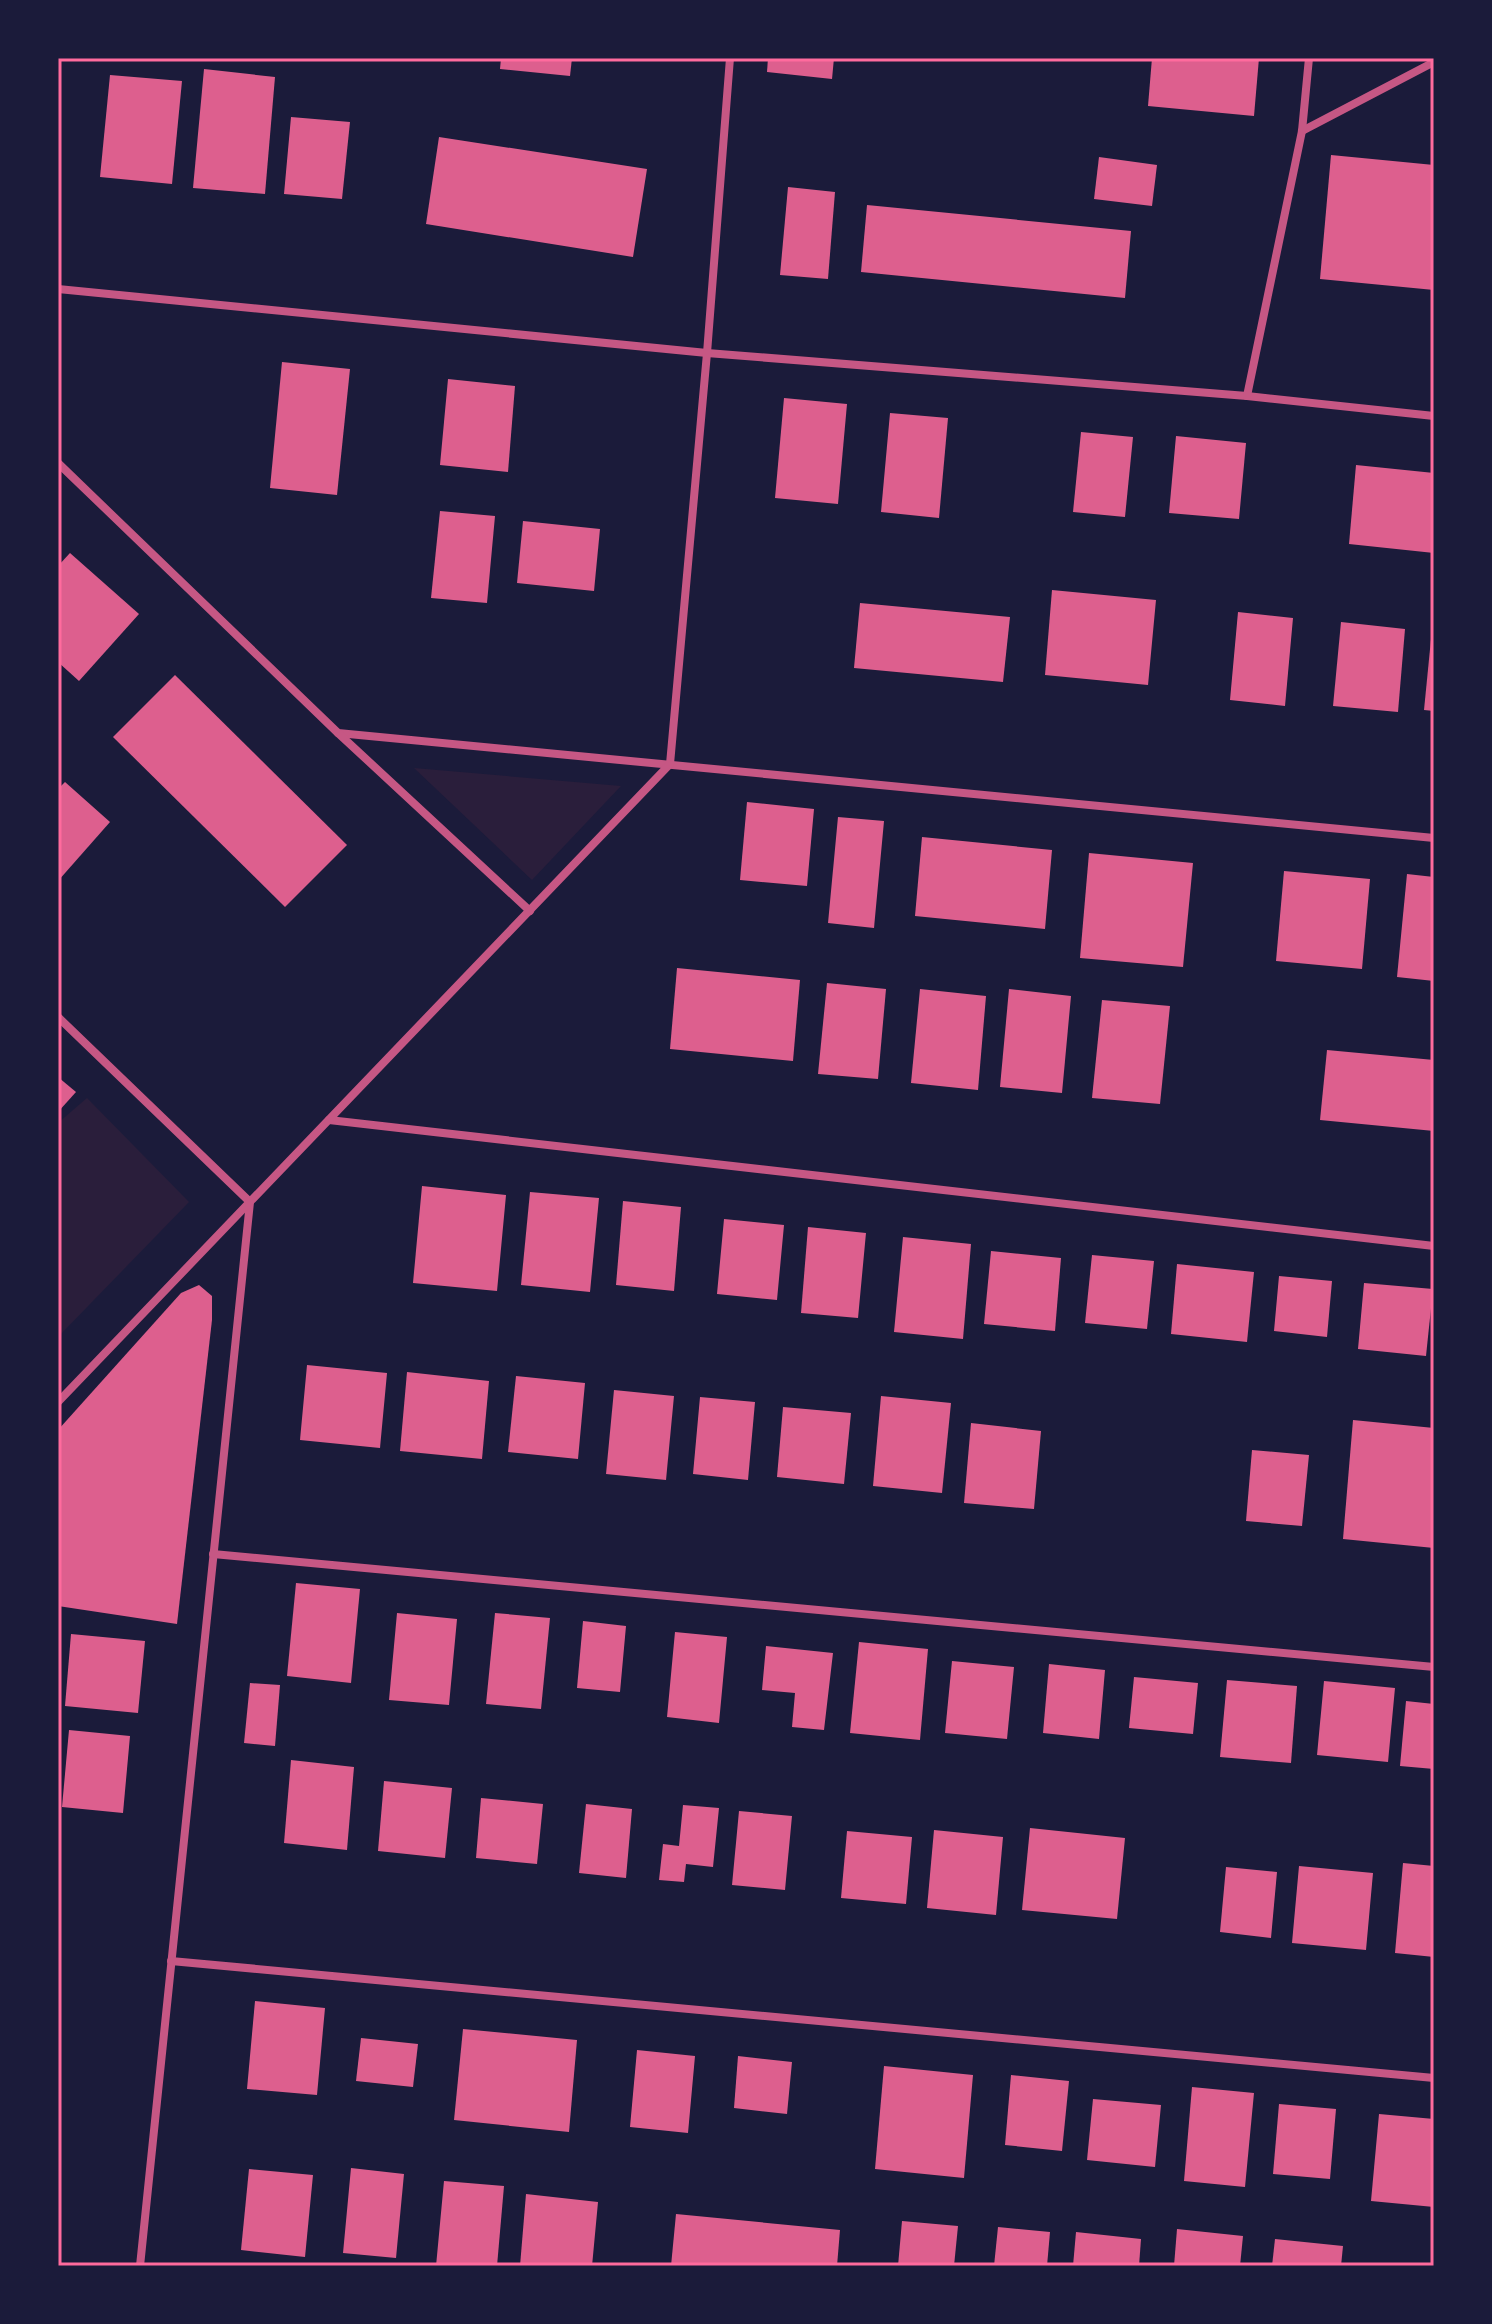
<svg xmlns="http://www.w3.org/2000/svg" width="1492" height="2324" font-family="Karla,sans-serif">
<rect width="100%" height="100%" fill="#1b1b3a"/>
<g fill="#2a1e3b">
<polygon points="414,768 621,786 532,880"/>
<polygon points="87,1098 189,1202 58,1337 58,1123"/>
</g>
<g fill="#dd5f8e">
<polygon points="501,58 572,58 570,76 500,69"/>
<polygon points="768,58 834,58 832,79 767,72"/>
<polygon points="1152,58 1259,58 1254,116 1148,106"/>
<polygon points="204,69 275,77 265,194 193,188"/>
<polygon points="110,75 182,81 172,184 100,177"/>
<polygon points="291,117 350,122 342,199 284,194"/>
<polygon points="439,137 647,169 633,257 426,224"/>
<polygon points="1331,155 1434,165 1434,290 1320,279"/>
<polygon points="1099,157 1157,165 1152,206 1094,199"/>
<polygon points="788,187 835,192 828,279 780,275"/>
<polygon points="867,205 1131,231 1125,298 861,272"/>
<polygon points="282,362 350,369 337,495 270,488"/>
<polygon points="448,379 515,386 508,472 440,465"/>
<polygon points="784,398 847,404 838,504 775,498"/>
<polygon points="890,413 948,418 939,518 881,512"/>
<polygon points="1081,432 1133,437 1125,517 1073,512"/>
<polygon points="1176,436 1246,443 1239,519 1169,513"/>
<polygon points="1356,465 1434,473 1434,553 1349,544"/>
<polygon points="440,511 495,516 487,603 431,598"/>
<polygon points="523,521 600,529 594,591 517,583"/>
<polygon points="70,553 139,614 79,681 58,662 58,566"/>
<polygon points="1052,590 1156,600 1148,685 1045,675"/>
<polygon points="860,603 1010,617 1003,682 854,668"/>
<polygon points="1238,612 1293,618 1285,706 1230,700"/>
<polygon points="1341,622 1405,629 1398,712 1333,706"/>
<polygon points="1432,629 1434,629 1434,711 1424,710"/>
<polygon points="175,675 347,845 285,907 113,737"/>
<polygon points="65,782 110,822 58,881 58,789"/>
<polygon points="747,802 814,809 807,886 740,880"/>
<polygon points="838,817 884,821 874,928 828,923"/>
<polygon points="922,837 1052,850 1045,929 915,916"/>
<polygon points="1089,853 1193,863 1183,967 1080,958"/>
<polygon points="1284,871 1370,879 1362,969 1276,961"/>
<polygon points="1407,874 1434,877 1434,981 1397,977"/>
<polygon points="677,968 800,980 793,1061 670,1049"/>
<polygon points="827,983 886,989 878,1079 818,1074"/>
<polygon points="920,989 986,996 978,1090 911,1083"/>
<polygon points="1009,989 1071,996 1062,1093 1000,1087"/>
<polygon points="1102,1000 1170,1006 1160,1104 1092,1098"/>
<polygon points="1327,1050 1434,1060 1434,1131 1320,1120"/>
<polygon points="58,1077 76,1092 58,1112"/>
<polygon points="422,1186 506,1195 497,1291 413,1283"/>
<polygon points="530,1192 599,1198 590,1292 521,1285"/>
<polygon points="623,1201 681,1207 674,1291 616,1285"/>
<polygon points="724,1219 784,1225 777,1300 717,1294"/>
<polygon points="808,1227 866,1233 858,1318 801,1313"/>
<polygon points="903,1237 971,1244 963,1339 894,1332"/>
<polygon points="991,1251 1061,1258 1055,1331 984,1324"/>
<polygon points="1092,1255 1154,1261 1147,1329 1085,1323"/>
<polygon points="1177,1264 1254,1272 1247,1342 1171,1334"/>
<polygon points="1279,1276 1332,1281 1327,1337 1274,1331"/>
<polygon points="1364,1283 1433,1289 1426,1356 1358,1349"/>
<polygon points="199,1285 212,1296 212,1320 177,1624 58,1606 58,1430 181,1293"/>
<polygon points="307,1365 387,1373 380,1448 300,1440"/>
<polygon points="407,1372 489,1381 482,1459 400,1451"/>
<polygon points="516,1376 585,1383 578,1459 508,1452"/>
<polygon points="614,1390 674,1396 666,1480 606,1474"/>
<polygon points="881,1396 951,1403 942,1493 873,1486"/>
<polygon points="700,1397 755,1402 748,1480 693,1474"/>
<polygon points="783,1407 851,1413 844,1484 777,1477"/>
<polygon points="1353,1420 1434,1428 1434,1548 1343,1539"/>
<polygon points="971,1423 1041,1431 1034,1509 964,1503"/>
<polygon points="1252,1450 1309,1455 1302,1526 1246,1521"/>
<polygon points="296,1583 360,1589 351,1683 287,1676"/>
<polygon points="397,1613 457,1619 449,1705 389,1700"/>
<polygon points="495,1613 550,1618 541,1709 486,1704"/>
<polygon points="583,1621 626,1626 620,1692 577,1688"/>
<polygon points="675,1632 727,1637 719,1723 667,1717"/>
<polygon points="71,1634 145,1641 138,1713 65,1706"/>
<polygon points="859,1642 928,1649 920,1740 850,1733"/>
<polygon points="766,1646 833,1653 824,1730 792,1727 795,1693 762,1690"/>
<polygon points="952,1661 1014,1667 1007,1739 945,1733"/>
<polygon points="1049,1664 1105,1670 1099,1739 1043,1733"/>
<polygon points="1134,1677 1198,1683 1193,1734 1129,1728"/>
<polygon points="1227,1680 1297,1686 1291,1763 1220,1757"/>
<polygon points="1324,1681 1395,1688 1388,1762 1317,1755"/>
<polygon points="250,1683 280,1685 275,1746 244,1743"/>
<polygon points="1406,1701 1434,1704 1434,1769 1400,1766"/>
<polygon points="69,1730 130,1736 123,1813 62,1807"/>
<polygon points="291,1760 354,1767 347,1850 284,1843"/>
<polygon points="384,1781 452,1788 445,1858 378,1851"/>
<polygon points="481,1798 543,1804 537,1864 476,1858"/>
<polygon points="586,1804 632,1809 626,1878 579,1873"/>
<polygon points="683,1805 719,1808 713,1867 686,1864 684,1882 659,1880 663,1844 679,1846"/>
<polygon points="739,1811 792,1816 785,1890 732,1885"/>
<polygon points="1030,1828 1125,1838 1117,1919 1022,1910"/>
<polygon points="934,1830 1003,1837 996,1915 927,1908"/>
<polygon points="847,1831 912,1837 906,1904 841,1898"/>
<polygon points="1403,1863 1434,1866 1434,1957 1395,1953"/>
<polygon points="1299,1866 1373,1873 1366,1950 1292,1943"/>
<polygon points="1226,1867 1277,1872 1271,1938 1220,1932"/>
<polygon points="255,2001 325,2008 317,2095 247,2089"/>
<polygon points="463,2029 577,2040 569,2132 454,2120"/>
<polygon points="361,2038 418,2044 413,2087 356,2081"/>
<polygon points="637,2050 695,2056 688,2133 630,2127"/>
<polygon points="738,2056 792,2062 787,2114 734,2108"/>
<polygon points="884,2066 973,2075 964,2178 875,2169"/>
<polygon points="1011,2075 1069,2081 1062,2151 1005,2145"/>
<polygon points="1192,2087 1254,2093 1245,2187 1184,2181"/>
<polygon points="1093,2099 1161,2105 1155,2167 1087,2160"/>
<polygon points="1279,2104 1336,2109 1330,2179 1273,2174"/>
<polygon points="1379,2114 1434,2119 1434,2207 1371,2201"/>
<polygon points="351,2168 404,2174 396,2258 343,2253"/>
<polygon points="249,2169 313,2175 305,2257 241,2250"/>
<polygon points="444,2181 504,2186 497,2266 436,2266"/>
<polygon points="526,2194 598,2202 592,2266 520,2266"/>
<polygon points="676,2214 840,2230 837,2266 671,2266"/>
<polygon points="902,2221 958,2226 954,2266 898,2266"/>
<polygon points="998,2227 1050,2232 1047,2266 994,2266"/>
<polygon points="1177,2229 1243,2236 1240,2266 1174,2266"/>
<polygon points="1076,2232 1141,2239 1139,2266 1073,2266"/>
<polygon points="1275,2239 1343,2246 1341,2266 1272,2266"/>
</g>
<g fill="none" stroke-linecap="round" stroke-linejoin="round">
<g stroke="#c65784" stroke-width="8">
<polyline points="1302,131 1434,62"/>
<polyline points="58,289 707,353 1247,396 1434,416"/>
<polyline points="1247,396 1302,131 1309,58"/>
<polyline points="58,463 338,733 1434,838"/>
<polyline points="338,733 530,911"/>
<polyline points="58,1017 250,1202 140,2266"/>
<polyline points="329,1120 1434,1246"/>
<polyline points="58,1402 670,764 707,353 730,58"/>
<polyline points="213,1554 1434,1667"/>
<polyline points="171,1961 1434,2078"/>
</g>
</g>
<rect width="1492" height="2324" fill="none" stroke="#1b1b3a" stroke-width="120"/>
<rect x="60" y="60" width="1372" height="2204" fill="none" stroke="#ff6b9d" stroke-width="3"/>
</svg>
